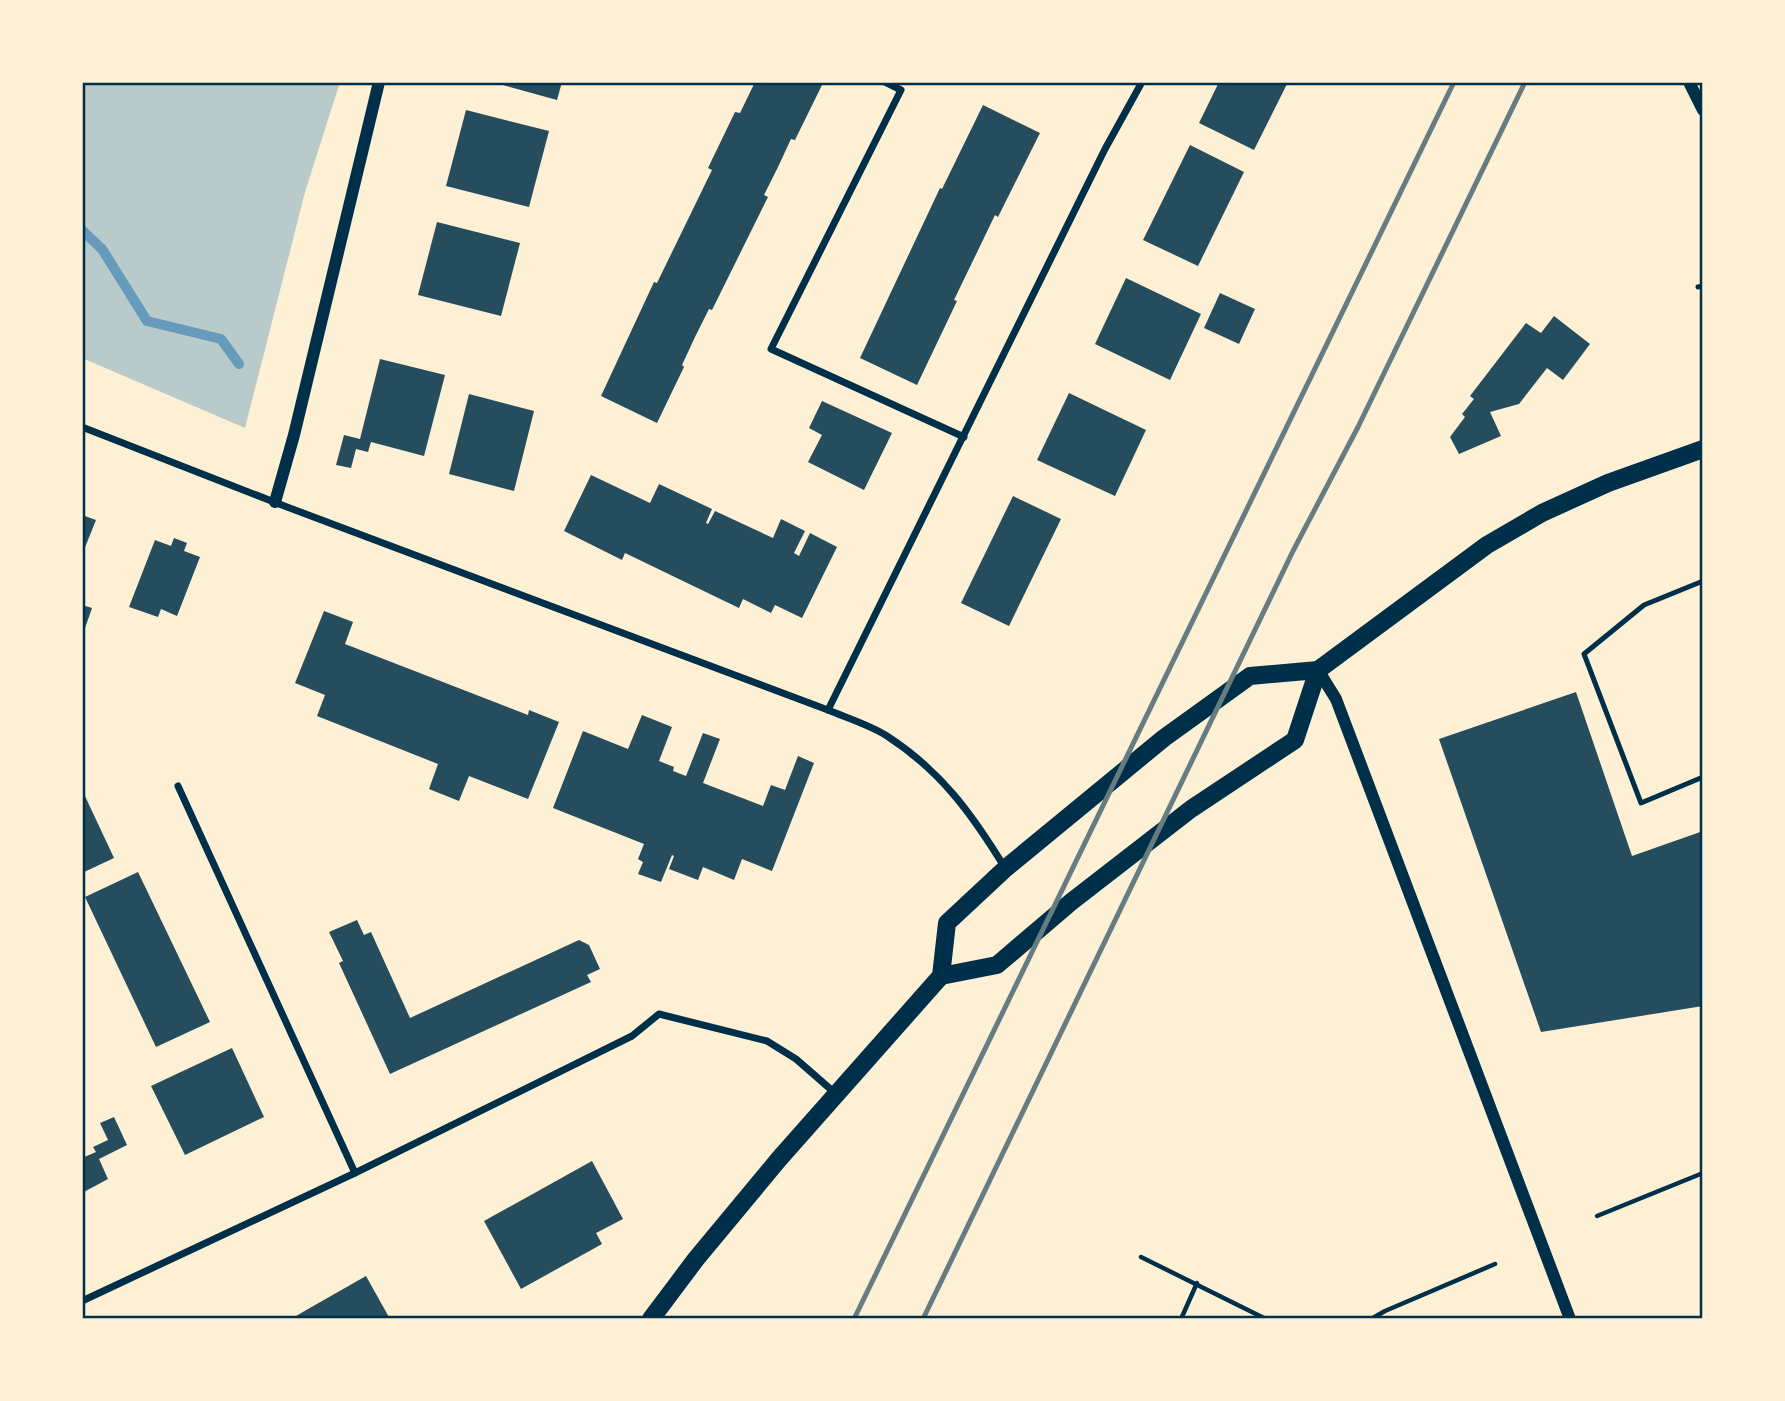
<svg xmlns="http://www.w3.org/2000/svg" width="1785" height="1401" font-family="Barlow,sans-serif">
<rect width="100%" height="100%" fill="#fdf0d5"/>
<polygon fill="#b9caca" points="82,82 340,82 305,192 245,428 82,358"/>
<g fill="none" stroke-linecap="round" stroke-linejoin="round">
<polyline stroke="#669bbc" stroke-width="10" points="82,230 102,249 147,321 221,339 239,364"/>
</g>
<g fill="#264d5e">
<polygon points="492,82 562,82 557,100"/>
<polygon points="755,82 823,83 795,140 791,139 778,167 764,195 768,197 712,310 709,309 695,337 682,365 684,367 657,423 601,396 654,282 657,283 712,170 708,168 735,112 740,113"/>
<polygon points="1219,82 1288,82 1254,150 1199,123"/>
<polygon points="983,105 1040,133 998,217 995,215 954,300 957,301 917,385 860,358 940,188 942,189"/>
<polygon points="466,110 549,131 529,207 446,186"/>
<polygon points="1190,145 1244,172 1198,266 1143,240"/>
<polygon points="437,222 520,243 501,316 418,295"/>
<polygon points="1126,278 1201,314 1170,380 1095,344"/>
<polygon points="1220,293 1255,309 1239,344 1204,328"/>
<polygon points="1554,316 1590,344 1563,380 1547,368 1519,404 1490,412 1501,436 1459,454 1450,437 1465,417 1462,414 1474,399 1470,396 1526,323 1541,333"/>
<polygon points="380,359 445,375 424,456 371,442 368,452 356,449 351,468 336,465 344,435 360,439"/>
<polygon points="1069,393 1146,430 1115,496 1037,460"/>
<polygon points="469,394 534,411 514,491 449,474"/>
<polygon points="822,401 892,433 864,490 808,462 822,435 809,428"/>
<polygon points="591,475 650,503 659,484 712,509 706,523 708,524 715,511 773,538 781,519 805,531 794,553 799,556 810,533 837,547 802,618 775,605 771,613 743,599 739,608 625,553 622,560 564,531"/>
<polygon points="1013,496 1061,519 1009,626 961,603"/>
<polygon points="82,515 96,520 82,555"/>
<polygon points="174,538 187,543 184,551 200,557 177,616 161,609 158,617 129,607 155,540 171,546"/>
<polygon points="82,605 92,608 83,634 82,634"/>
<polygon points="324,611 353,622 345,644 528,715 529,710 559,722 528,799 469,776 459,801 429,789 438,764 317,716 325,695 295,683"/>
<polygon points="1576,692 1632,856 1703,831 1703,1006 1541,1032 1439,739"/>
<polygon points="642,715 672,727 659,761 674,767 673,771 686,776 703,733 720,739 703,783 763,806 771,785 785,790 798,756 814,763 772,871 742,859 734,880 703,867 698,880 669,869 674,856 672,855 661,882 638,874 643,862 638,859 644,844 553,808 583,731 628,749"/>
<polygon points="82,794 84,794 114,858 82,873"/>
<polygon points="138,872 210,1022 156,1047 85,897"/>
<polygon points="357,920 364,935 371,932 410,1018 579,940 589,945 600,969 587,975 591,982 390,1074 339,963 343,961 329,932"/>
<polygon points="232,1048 264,1117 185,1155 151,1086"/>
<polygon points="114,1117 127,1145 99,1159 108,1179 82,1193 82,1158 96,1152 93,1147 108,1140 100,1123"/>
<polygon points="592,1161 623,1219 596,1233 602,1244 521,1289 484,1221"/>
<polygon points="366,1276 390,1319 291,1319 308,1309"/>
</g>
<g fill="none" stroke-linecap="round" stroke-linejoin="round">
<g stroke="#003049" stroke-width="4.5">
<polyline points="1597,1216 1703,1173"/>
<polyline points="1141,1257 1266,1319"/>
<polyline points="1181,1319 1197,1283"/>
<polyline points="1371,1319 1385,1311 1495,1264"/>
</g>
<g stroke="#003049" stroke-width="5">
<polyline points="1698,287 1703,286"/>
<polyline points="1703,581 1644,605 1584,654 1641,803 1703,777"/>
</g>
<g stroke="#003049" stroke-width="7">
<polyline points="885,82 901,90 771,349 964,437"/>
<path d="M82,427L287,507L828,710C847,718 870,725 887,736C941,771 972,814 1005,868"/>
<polyline points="828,710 1105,149 1142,82"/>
<polyline points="178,786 355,1173"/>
<polyline points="82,1301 355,1173 632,1036 659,1014 767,1041 796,1059 835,1093"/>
</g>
<g stroke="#003049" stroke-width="12">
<polyline points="1689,82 1703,110"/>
<polyline points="275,502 294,435 379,82"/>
<polyline points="1318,670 1336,699 1570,1319"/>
</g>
<g stroke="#003049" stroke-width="18">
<polyline points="941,976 997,965 1071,902 1191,809 1295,740 1318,670"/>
<polyline points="651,1319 696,1259 779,1159 941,976 947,923 1006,868 1164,738 1250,676 1318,670 1487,545 1542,513 1608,483 1703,449"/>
</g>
<g stroke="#657d81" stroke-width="5">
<polyline points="854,1319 1454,82"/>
<polyline points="923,1319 1293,551 1358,427 1525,82"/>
</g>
</g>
<rect width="1785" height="1401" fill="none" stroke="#fdf0d5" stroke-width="168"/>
<rect x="84" y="84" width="1617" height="1233" fill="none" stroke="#003049" stroke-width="2.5"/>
</svg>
